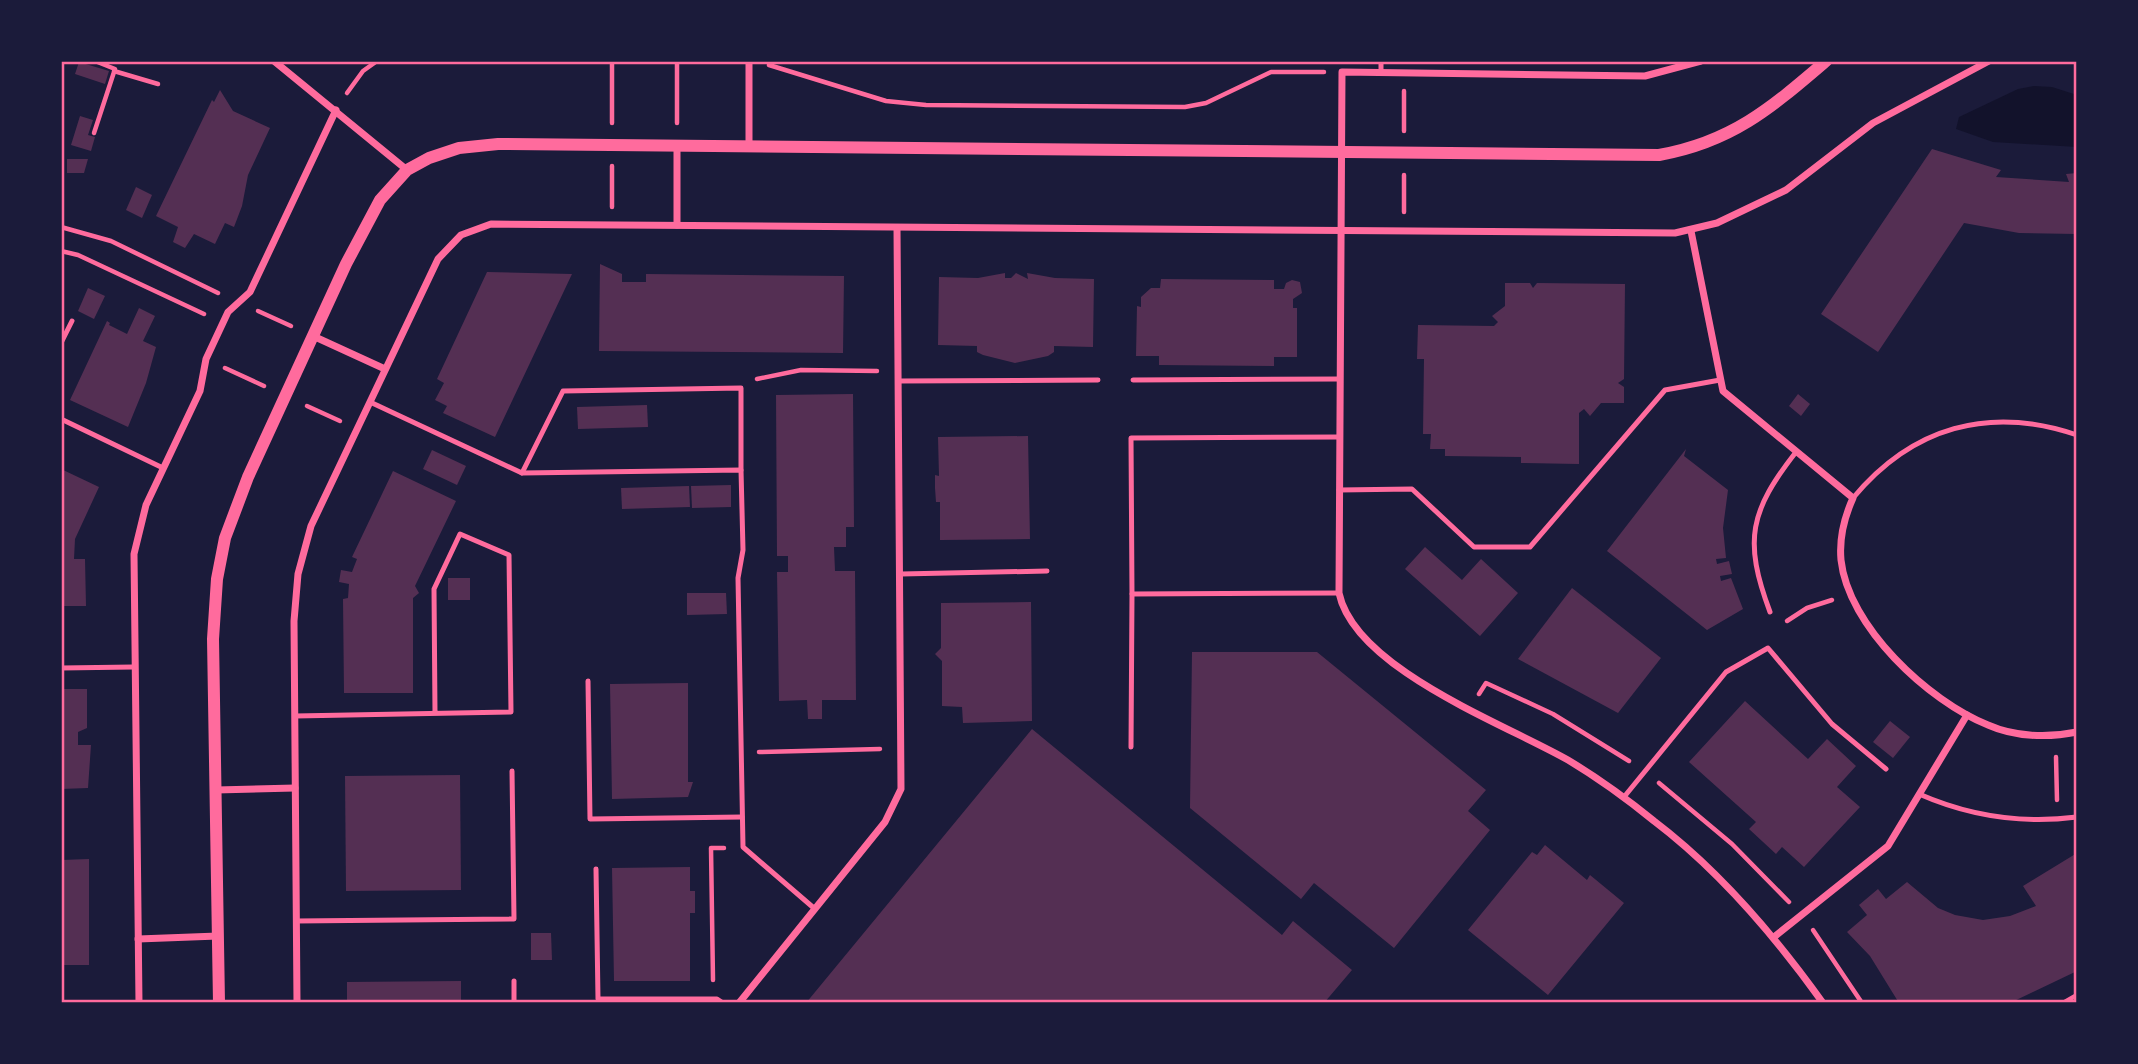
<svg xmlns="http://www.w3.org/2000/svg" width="2138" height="1064" font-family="Cabin,sans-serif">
<rect width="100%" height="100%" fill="#1b1b3a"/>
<polygon fill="#12122b" points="2034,86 2052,87 2077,95 2077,147 1993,142 1956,129 1959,117 2018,89"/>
<g fill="#542f53">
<polygon points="79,62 109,71 105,84 75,74"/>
<polygon points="220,90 233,111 270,128 248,175 242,206 234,227 225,223 215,244 194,234 185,248 173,242 178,227 156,216 212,100 214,102"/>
<polygon points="80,116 93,120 88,135 95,137 91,151 71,145"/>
<polygon points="1932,149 2001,170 1996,177 2069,182 2066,174 2077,173 2077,234 2019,233 1964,223 1878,352 1821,314"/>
<polygon points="67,159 88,159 84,173 67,173"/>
<polygon points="136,187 152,195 142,218 126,210"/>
<polygon points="600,264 622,274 622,282 646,282 646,274 844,276 843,353 599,351"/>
<polygon points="487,272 572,274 495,437 443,413 447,406 435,400 444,383 437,379"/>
<polygon points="1005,273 1005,278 1011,278 1016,273 1028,279 1027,273 1055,278 1094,279 1093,347 1054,346 1054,352 1048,356 1015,363 983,355 977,352 977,346 938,345 939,277 978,278"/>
<polygon points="1161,279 1274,280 1274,289 1284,289 1286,283 1292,280 1300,282 1302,293 1293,299 1293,308 1297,308 1297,357 1274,357 1274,366 1159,365 1159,356 1136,356 1137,306 1141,307 1141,297 1151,288 1160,288"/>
<polygon points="1505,283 1530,283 1533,288 1537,283 1625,284 1624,379 1618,383 1624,387 1624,403 1601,403 1590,416 1584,409 1579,413 1579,464 1521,463 1521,457 1445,456 1445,449 1430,449 1431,434 1423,434 1424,359 1417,359 1418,325 1494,326 1498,322 1492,316 1505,306"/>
<polygon points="88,288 105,296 94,319 78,311"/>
<polygon points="139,308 155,316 143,341 156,347 146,383 128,427 70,400 107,321 110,323 109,325 127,334"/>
<polygon points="853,394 854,527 846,527 846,547 834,547 835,571 855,571 856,700 822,700 822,719 808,719 807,700 779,701 777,572 788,572 788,556 777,556 776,395"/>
<polygon points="1798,394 1810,404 1801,416 1789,406"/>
<polygon points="647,405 648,427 578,429 577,407"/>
<polygon points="1028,436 1030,539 940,540 940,502 936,502 935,488 935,475 939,476 938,437"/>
<polygon points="1686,449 1684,456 1728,490 1723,528 1726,558 1716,559 1717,564 1729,561 1732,574 1720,576 1721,581 1731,578 1743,609 1707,630 1607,551"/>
<polygon points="432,450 466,466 457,485 423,469"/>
<polygon points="61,469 99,487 75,539 74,559 85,559 86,606 61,606"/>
<polygon points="393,471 456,501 415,586 419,593 413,598 413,693 344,693 343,599 348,598 349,584 339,582 341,570 352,572 357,559 352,557"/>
<polygon points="731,485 731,507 692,508 691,486"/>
<polygon points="689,486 690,507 622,509 621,488"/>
<polygon points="1425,547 1462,580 1481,559 1518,593 1480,636 1405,569"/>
<rect x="448" y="578" width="22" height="22"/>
<polygon points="1572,588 1661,658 1618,713 1518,659"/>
<polygon points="687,593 726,593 727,614 687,615"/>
<polygon points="1031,602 1032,721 963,723 962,707 942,706 942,661 935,654 941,648 941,603"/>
<polygon points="1192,652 1317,652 1486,790 1468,811 1490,830 1394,948 1314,883 1301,899 1190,808"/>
<polygon points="688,683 688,782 693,782 688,797 612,799 610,684"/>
<polygon points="61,689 87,689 87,728 78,732 78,745 91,745 88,788 61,789"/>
<polygon points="1745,701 1808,759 1827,739 1856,766 1837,787 1860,807 1804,867 1782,847 1776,854 1749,829 1756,822 1689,762"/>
<polygon points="1890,721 1910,737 1893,758 1873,742"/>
<polygon points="1032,729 1282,935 1293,921 1352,970 1324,1003 806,1003"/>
<polygon points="460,775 461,890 346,891 345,776"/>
<polygon points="1545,845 1587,880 1590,875 1624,903 1548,995 1468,930 1532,852 1537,855"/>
<polygon points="2077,853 2077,971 2010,1003 1899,1003 1870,956 1847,932 1867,915 1859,905 1878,889 1886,899 1907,882 1938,908 1955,915 1983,920 2010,916 2036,906 2023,886"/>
<polygon points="89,859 89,965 61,965 61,860"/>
<polygon points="690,867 690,891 695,891 695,913 690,913 690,981 614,981 612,868"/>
<polygon points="531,933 551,933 552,960 531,960"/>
<polygon points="461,981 461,1003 347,1003 347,982"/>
</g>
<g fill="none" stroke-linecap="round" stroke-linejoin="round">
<g stroke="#ff6b9d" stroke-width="4.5">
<polyline points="769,65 886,101 926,105 1185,107 1206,103 1271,72 1324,72"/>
<polyline points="114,71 158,84"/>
<polyline points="1404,91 1404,131"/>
<polyline points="347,93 363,71 377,61"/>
<polyline points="612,123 612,61"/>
<polyline points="677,123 677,61"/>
<polyline points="94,133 115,69 95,61"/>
<polyline points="612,207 612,166"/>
<polyline points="1404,212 1404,175"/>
<polyline points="61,227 111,241 218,293"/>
<polyline points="61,251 78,255 204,314"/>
<polyline points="258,311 291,326"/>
<polyline points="225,368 264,386"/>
<polyline points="757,379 801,370 877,371"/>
<polyline points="307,406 340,421"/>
<polyline points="1787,621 1807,608 1832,600"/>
<polyline points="1479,694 1486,683 1553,714 1629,761"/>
<polyline points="759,752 880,749"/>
<polyline points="2056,757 2057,800"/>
<polyline points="1659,783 1732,844 1789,902"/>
<polyline points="1813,930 1862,1003"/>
<polyline points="713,980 711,848 724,848"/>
<polyline points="2063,1003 2077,995"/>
</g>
<g stroke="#ff6b9d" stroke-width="5">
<polyline points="1381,73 1381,61"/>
<polyline points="61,343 72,321"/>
<polyline points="1133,380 1340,379"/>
<polyline points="898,381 1098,380"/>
<polyline points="370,402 522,473 741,470 743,550 738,578 743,847 815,909"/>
<polyline points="61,419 163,468"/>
<polyline points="522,473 563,391 741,388 741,470"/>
<polyline points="1339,490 1412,489 1474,547 1530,547 1665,390 1720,380"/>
<path d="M1853,498C1912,427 1989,405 2077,435"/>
<polyline points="901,574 1047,571"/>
<polyline points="1339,593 1132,594 1131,438 1339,437"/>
<path d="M1770,612C1743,540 1750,511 1796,452"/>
<polyline points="61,668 133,667"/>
<polyline points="588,681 590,819 742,817"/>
<polyline points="295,716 511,712 509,555 460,534 434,589 435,713"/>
<polyline points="1131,747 1132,594"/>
<path d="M1919,794C1969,816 2022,824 2077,817"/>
<polyline points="1624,797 1726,672 1768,648 1832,724 1886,769"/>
<polyline points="596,869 598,999 717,999 723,1003"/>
<polyline points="296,921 514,919 512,771"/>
<polyline points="514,981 514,1003"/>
</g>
<g stroke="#ff6b9d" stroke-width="7">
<polyline points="274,61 407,170"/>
<polyline points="749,61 749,146"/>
<path d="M1701,61L1645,76L1342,72L1339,593C1355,669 1505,724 1568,760C1598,778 1627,799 1654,821C1720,871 1775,936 1823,1003"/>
<polyline points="677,145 677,225"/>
<path d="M1691,231L1723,391L1853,498C1844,518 1839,538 1841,560C1848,626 1928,701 1988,725C2015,737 2048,738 2077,732"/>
<polyline points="313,336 385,369"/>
<polyline points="216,790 295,788"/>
<polyline points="1774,937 1888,846 1967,715"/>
<polyline points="138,939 218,936"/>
<polyline points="139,1003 134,554 146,505 200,391 206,359 228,312 250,292 336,110"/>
<polyline points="297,1003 294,621 298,574 311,526 438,259 461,235 491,224 1675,233 1717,223 1786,190 1873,123 1989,61"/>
<polyline points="739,1003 885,822 901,789 897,228"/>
</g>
<path stroke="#ff6b9d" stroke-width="12" d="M219,1003L213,639L217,579L225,538L248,477L346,264L380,200L407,170L429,158L459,148L498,144L1659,155C1732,142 1771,108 1826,61"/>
</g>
<rect width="2138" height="1064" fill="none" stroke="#1b1b3a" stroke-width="126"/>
<rect x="63" y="63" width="2012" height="938" fill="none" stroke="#ff6b9d" stroke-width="2.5"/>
</svg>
